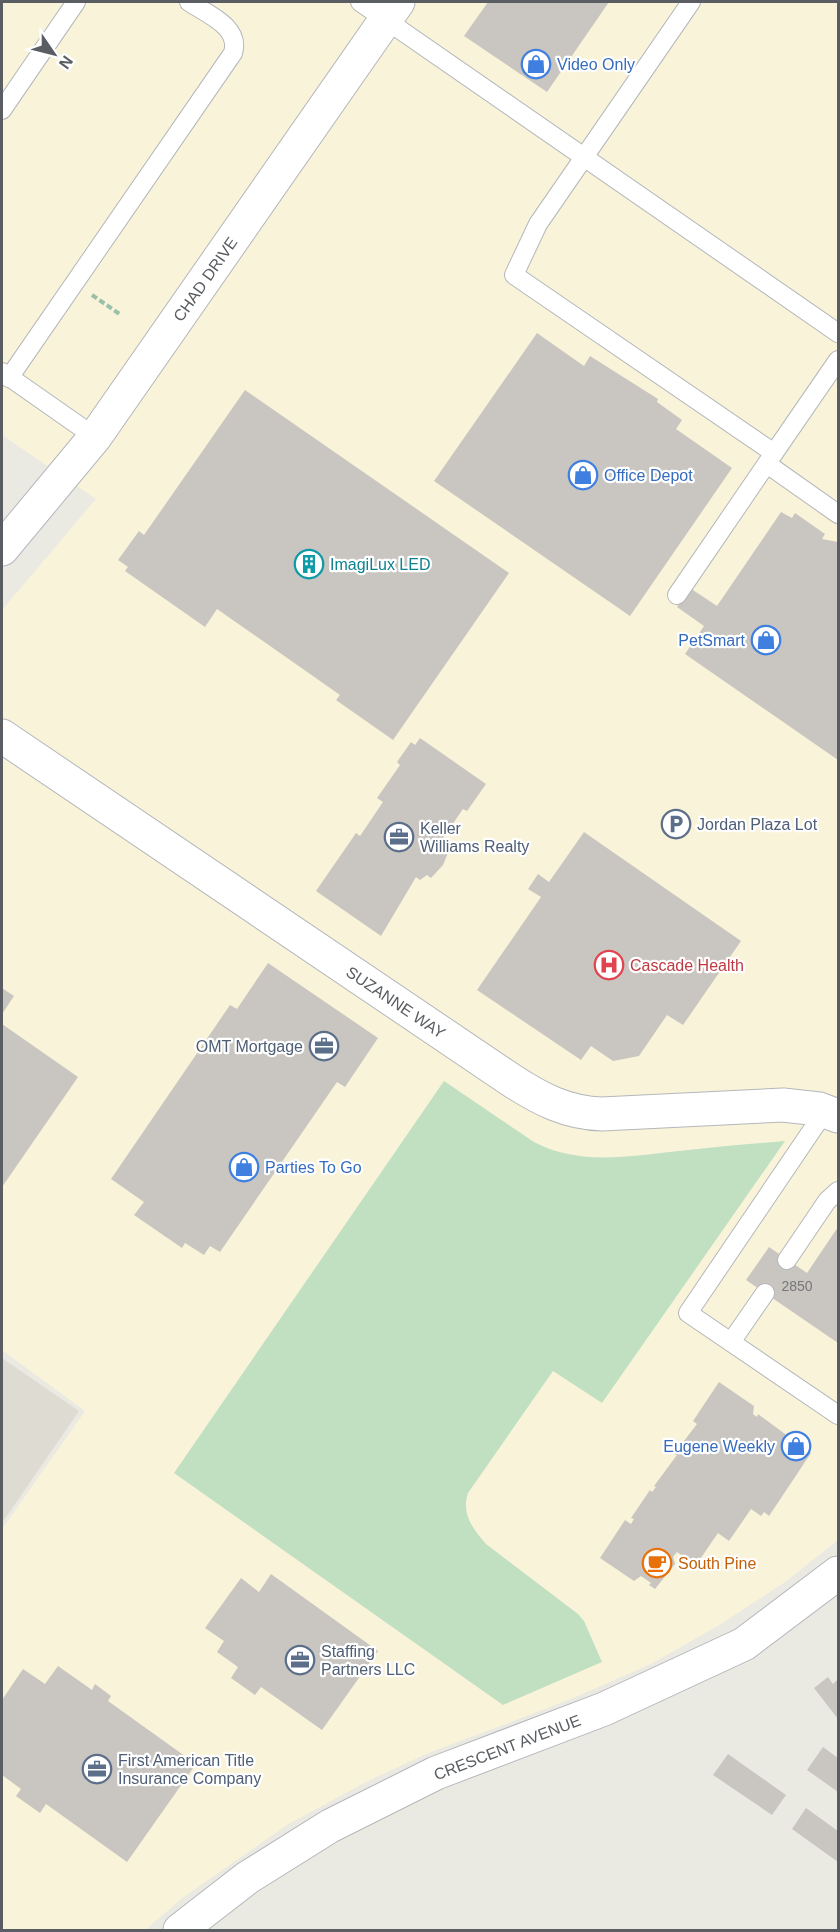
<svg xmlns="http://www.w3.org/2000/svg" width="840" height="1932" font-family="Helvetica,sans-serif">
<rect width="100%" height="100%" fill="#ebeae2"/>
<polygon fill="#f9f3d9" points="2,2 838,2 838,1540 785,1582 721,1624 651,1664 571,1699 426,1754 366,1782 287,1825 185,1896 145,1930 2,1930 2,1529 85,1411 2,1350 2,610 96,499 2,435"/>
<polygon fill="#dedbd3" points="2,1358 79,1411 2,1523 2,1357"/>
<path fill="#c1e0c2" d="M444,1081L534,1142C579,1166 630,1156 679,1151C714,1147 750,1144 785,1141L602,1403L553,1371L468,1493C461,1514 473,1529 486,1544L578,1614L584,1621L602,1662L503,1705L174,1473Z"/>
<g fill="#c9c6c1">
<polygon points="488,2 609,2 547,92 464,36"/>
<polygon points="537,333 584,366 590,356 658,399 657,402 682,420 676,429 732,468 630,616 434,481"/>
<polygon points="245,390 509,573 393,740 336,700 340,695 217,609 205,627 125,571 128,567 118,560 139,531 144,535"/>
<polygon points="781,512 792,518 795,513 825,534 822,539 838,542 838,760 685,654 704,626 677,607 690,588 717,606"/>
<polygon points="420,738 486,784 467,811 463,809 443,838 447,841 445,850 448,853 443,865 431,878 427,875 420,880 416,877 381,936 316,891 356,833 360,836 383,802 377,798 400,765 397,762 411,742 415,745"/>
<polygon points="584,832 741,941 683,1025 667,1015 639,1056 613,1061 591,1046 581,1060 477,990 541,897 528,889 538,874 549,882"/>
<polygon points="268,963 378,1038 345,1087 337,1082 220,1252 210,1246 204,1255 185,1243 182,1248 134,1215 144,1202 111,1179 230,1005 237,1009"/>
<polygon points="2,988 14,996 2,1014"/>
<polygon points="2,1024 78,1077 2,1187"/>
<polygon points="838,1227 838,1343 746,1280 769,1247 807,1273"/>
<polygon points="719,1382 754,1406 753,1414 757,1417 758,1414 811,1453 769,1516 764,1512 761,1516 751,1509 729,1541 718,1533 696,1565 677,1552 673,1557 675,1564 655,1589 649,1585 651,1583 641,1576 634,1581 600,1558 625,1520 631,1524 634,1519 631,1518 650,1490 652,1492 656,1487 654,1486 677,1455 674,1454 697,1424 693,1421"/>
<polygon points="271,1574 378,1651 322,1730 261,1687 255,1695 231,1678 238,1667 217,1652 224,1641 205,1628 241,1578 259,1592"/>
<polygon points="58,1666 92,1690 95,1684 111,1696 108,1701 196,1764 127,1862 46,1804 40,1813 16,1796 21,1789 2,1775 2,1700 23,1669 45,1684"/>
<polygon points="828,1677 833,1684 838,1679 838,1719 814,1688"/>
<polygon points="823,1747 838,1758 838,1792 807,1770"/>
<polygon points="728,1754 786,1795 772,1815 713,1775"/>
<polygon points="806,1808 838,1831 838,1862 792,1829"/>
</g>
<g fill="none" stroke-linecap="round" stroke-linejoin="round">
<g stroke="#b4b7bb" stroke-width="20">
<g id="lane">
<polyline points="360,2 838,333"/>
<polyline points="691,2 538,224 514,275 774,453 838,360"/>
<polyline points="2,110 76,2"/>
<polyline points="2,372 95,437"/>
<path d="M9,378L233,53C241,27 207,14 189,2"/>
<polyline points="767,464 838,514"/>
<polyline points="677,595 774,453"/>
<polyline points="825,1111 688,1313 838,1415"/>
<polyline points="787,1260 827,1201 838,1191"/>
<polyline points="731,1342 765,1293"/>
</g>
</g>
<g stroke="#b4b7bb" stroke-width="35">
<path id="street" d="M2,736L511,1080C540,1099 567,1113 602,1114L783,1105L819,1109L838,1116"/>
</g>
<g stroke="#b4b6bb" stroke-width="35">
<g id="secondary">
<polyline points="2,549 95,437 398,2"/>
<polyline points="180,1930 247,1878 330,1826 436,1773 604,1709 744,1644 838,1573"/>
</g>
</g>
<polyline stroke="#9bc0a8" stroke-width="4" stroke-dasharray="6 3" stroke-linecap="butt" points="92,295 121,315"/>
<use href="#lane" stroke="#fff" stroke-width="18"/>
<use href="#street" stroke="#fff" stroke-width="33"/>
<use href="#secondary" stroke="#fff" stroke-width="33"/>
</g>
<defs>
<g id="shop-ring" transform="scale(1.5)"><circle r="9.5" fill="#fff" stroke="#3f7fe0" stroke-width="1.5"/><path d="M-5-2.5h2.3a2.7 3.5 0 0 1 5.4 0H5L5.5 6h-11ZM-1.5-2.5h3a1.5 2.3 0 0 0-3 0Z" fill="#3f7fe0"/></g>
<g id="building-ring" transform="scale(1.5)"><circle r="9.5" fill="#fff" stroke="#0f9aa8" stroke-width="1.5"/><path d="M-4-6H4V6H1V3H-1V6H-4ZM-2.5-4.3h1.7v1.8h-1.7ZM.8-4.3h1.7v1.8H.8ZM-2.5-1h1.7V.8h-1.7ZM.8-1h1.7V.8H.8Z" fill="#0f9aa8"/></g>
<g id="parking-ring" transform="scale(1.5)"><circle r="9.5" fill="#fff" stroke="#5c6f8a" stroke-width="1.5"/><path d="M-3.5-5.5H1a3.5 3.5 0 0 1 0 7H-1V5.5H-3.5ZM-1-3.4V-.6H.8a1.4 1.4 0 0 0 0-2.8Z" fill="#5c6f8a"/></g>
<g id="office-ring" transform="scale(1.5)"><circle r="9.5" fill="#fff" stroke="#5c6f8a" stroke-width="1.5"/><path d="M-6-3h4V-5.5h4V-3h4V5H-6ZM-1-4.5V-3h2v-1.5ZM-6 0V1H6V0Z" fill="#5c6f8a"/></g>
<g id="hospital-ring" transform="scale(1.5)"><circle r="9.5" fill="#fff" stroke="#e0444e" stroke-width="1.5"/><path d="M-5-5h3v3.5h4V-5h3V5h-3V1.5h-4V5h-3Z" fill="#e0444e"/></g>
<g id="cafe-ring" transform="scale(1.5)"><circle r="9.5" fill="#fff" stroke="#e8710a" stroke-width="1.5"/><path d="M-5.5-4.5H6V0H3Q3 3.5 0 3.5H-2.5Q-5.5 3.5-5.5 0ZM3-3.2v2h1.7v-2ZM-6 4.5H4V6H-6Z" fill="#e8710a"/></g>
</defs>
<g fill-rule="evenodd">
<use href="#shop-ring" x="536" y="64"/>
<use href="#shop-ring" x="583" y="475"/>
<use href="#building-ring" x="309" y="564"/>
<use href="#shop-ring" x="766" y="640"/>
<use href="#parking-ring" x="676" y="824"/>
<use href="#office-ring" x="399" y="837"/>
<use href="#hospital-ring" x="609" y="965"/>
<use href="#office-ring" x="324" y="1046"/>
<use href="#shop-ring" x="244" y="1167"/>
<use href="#shop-ring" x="796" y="1446"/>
<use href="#cafe-ring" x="657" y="1563"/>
<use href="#office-ring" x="300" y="1660"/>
<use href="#office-ring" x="97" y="1769"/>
</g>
<g text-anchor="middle" stroke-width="4.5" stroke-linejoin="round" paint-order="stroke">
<g font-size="14" fill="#767779">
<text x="797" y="1291">2850</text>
</g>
<g font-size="16" fill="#366cbe" stroke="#fff" text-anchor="start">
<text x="557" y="70">Video Only</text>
<text x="604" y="481">Office Depot</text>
<text x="745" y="646" text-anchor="end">PetSmart</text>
<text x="265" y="1173">Parties To Go</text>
<text x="775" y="1452" text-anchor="end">Eugene Weekly</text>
</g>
<g font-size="16" fill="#5a5d61" stroke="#fff">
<text transform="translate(205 279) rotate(-55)" y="6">CHAD DRIVE</text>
<text transform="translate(396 1002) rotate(34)" y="6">SUZANNE WAY</text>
<text transform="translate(507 1747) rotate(-21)" y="6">CRESCENT AVENUE</text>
</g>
<g font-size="16" fill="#0d838f" stroke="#fff" text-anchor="start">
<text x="330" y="570">ImagiLux LED</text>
</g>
<g font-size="16" fill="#4e5e75" stroke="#fff" text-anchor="start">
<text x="697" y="830">Jordan Plaza Lot</text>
<text x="420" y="834">Keller<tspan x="420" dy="18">Williams Realty</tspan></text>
<text x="303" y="1052" text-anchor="end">OMT Mortgage</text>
<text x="321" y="1657">Staffing<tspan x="321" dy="18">Partners LLC</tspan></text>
<text x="118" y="1766">First American Title<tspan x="118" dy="18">Insurance Company</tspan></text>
</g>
<g font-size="16" fill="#be3a42" stroke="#fff" text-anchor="start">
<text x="630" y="971">Cascade Health</text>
</g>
<g font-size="16" fill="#c56008" stroke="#fff" text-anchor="start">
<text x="678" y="1569">South Pine</text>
</g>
</g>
<rect width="840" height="1932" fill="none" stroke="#5a5d61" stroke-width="6"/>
<g transform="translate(54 54) rotate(125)" stroke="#ffffff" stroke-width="4.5" paint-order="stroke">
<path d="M0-4.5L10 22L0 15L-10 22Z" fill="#5a5d61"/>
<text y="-9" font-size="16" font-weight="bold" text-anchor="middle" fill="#5a5d61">N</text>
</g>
</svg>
